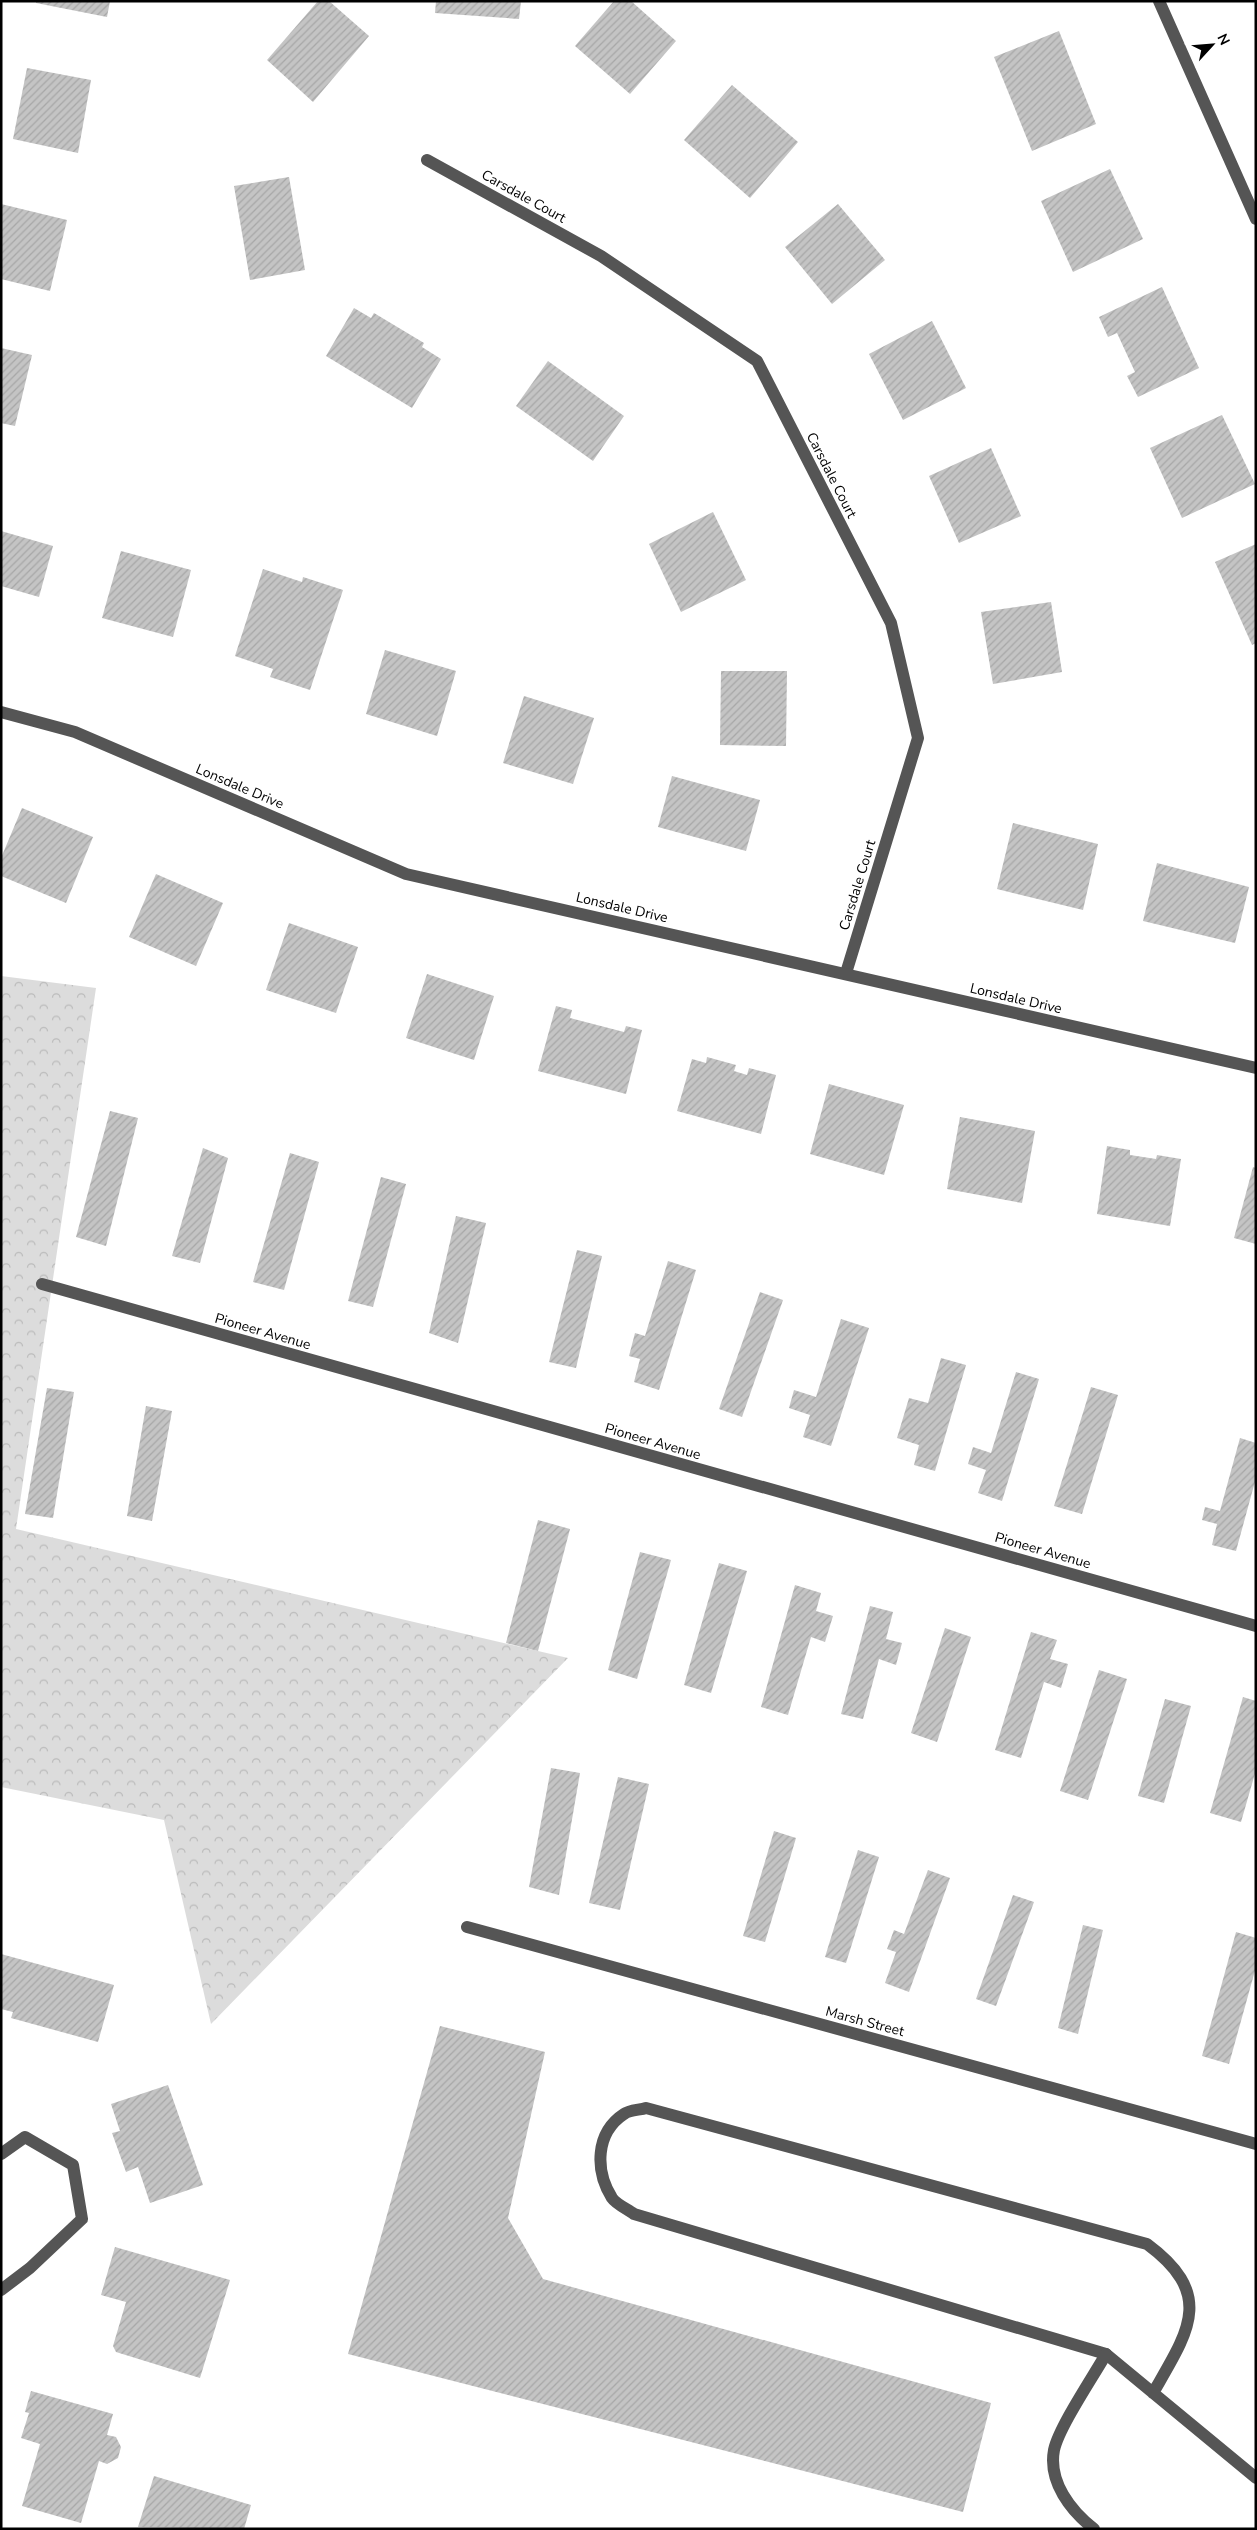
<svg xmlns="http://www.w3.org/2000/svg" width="1257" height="2530" font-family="'Nunito Sans',sans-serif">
<defs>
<pattern id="forest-crowns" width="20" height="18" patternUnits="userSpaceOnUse" patternTransform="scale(1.25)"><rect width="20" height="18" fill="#dcdcdc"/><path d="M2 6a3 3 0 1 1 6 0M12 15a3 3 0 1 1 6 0" fill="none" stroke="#bbb"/></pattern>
<pattern id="building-hatch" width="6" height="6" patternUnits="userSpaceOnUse" patternTransform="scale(1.25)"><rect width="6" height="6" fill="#c4c4c4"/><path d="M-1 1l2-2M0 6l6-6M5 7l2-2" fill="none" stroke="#a7a7a7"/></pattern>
</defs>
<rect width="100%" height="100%" fill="#fff"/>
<polygon fill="url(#forest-crowns)" points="1,976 96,988 16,1529 568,1658 211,2024 164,1820 1,1787"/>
<g fill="url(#building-hatch)">
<polygon points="36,1 110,1 107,17 36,3"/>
<polygon points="318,1 329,1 369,36 313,102 267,60"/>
<polygon points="436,1 521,1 519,19 435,13"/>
<polygon points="614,1 631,1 676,41 630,94 575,46"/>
<polygon points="1059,31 1096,124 1032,151 994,57"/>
<polygon points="27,68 91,80 78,153 13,139"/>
<polygon points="732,85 798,142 750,198 684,140"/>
<polygon points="1110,169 1143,239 1073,272 1041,201"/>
<polygon points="289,177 305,270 250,280 234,186"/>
<polygon points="1,204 67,220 50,291 1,279"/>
<polygon points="838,204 885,260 832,304 785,247"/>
<polygon points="1162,287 1199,368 1138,397 1127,376 1135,372 1117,333 1108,337 1099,317"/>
<polygon points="354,308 371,318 374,313 424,343 422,347 441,359 412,408 326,356"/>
<polygon points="932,321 966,388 903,420 869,354"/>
<polygon points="1,348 32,355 15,426 1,423"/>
<polygon points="548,361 624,416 593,461 516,406"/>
<polygon points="1222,415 1255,484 1182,518 1150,448"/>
<polygon points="991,448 1021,516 959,543 929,476"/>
<polygon points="713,512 746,580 681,612 649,544"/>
<polygon points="1,531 53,546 39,597 1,586"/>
<polygon points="1256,544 1256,643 1252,645 1215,562"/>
<polygon points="121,551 191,570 173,637 102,618"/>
<polygon points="263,569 302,582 303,577 343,590 310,690 270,677 273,669 235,656"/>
<polygon points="1051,602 1062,672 993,684 981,612"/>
<polygon points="385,650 456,671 437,736 366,714"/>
<polygon points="721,671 787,671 786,746 720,745"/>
<polygon points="524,696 594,718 573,784 503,763"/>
<polygon points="672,776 760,800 746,851 658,827"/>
<polygon points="22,808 93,837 66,903 1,876 1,858"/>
<polygon points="1013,823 1098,844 1083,910 997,889"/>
<polygon points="1157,863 1249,887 1235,943 1143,921"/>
<polygon points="156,874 223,903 196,966 129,937"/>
<polygon points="289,923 358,947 336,1013 266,990"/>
<polygon points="427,974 494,996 474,1060 406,1038"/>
<polygon points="556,1006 572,1010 570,1018 624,1032 626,1026 642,1030 626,1094 538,1071"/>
<polygon points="707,1057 736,1065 734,1071 747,1075 749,1068 776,1075 761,1134 677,1111 692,1059 706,1063"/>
<polygon points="829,1084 904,1105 884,1175 810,1154"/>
<polygon points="110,1111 138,1118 106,1246 76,1237"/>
<polygon points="960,1117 1035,1131 1022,1203 947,1189"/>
<polygon points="1107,1146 1130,1150 1130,1155 1156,1159 1157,1155 1181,1159 1170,1226 1097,1214"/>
<polygon points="203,1148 228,1158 200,1263 172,1256"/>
<polygon points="290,1153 319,1162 284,1290 253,1282"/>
<polygon points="1253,1167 1256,1168 1256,1244 1234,1238"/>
<polygon points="381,1177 406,1184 373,1307 348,1301"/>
<polygon points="456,1216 486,1223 458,1343 429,1333"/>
<polygon points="577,1250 602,1256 576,1368 549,1362"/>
<polygon points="668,1261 696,1270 659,1390 634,1382 640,1359 629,1356 635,1333 645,1336"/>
<polygon points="760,1292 783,1300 742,1417 719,1409"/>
<polygon points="841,1319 869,1328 831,1446 803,1437 810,1415 789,1408 794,1390 816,1397"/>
<polygon points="941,1358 966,1365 935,1471 914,1465 919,1445 897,1438 909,1398 928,1403"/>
<polygon points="1016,1372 1039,1379 1002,1501 978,1493 986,1470 968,1464 973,1447 991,1453"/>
<polygon points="1091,1387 1118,1395 1082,1514 1054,1506"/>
<polygon points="47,1388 74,1392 53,1518 25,1514"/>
<polygon points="146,1406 172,1411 152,1521 127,1516"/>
<polygon points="1240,1438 1256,1443 1256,1478 1236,1551 1212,1545 1217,1524 1202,1520 1205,1507 1220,1511"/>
<polygon points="538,1520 570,1529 538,1651 506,1643"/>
<polygon points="640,1552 671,1560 637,1679 608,1670"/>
<polygon points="719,1563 747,1571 711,1693 684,1685"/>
<polygon points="795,1585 821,1593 816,1611 833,1616 825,1642 811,1637 788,1715 761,1707"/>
<polygon points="870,1606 893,1612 886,1639 902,1643 896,1665 879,1659 863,1719 841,1714"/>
<polygon points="945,1628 971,1637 937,1742 911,1733"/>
<polygon points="1031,1632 1057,1640 1050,1659 1068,1664 1061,1688 1044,1682 1021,1758 995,1750"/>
<polygon points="1099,1670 1127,1679 1088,1800 1060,1791"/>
<polygon points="1243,1697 1256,1701 1256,1770 1241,1822 1210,1813"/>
<polygon points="1165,1699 1191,1706 1164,1803 1138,1796"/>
<polygon points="551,1768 580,1773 559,1895 529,1887"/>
<polygon points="618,1777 649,1784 620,1910 589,1903"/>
<polygon points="774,1831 796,1838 765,1942 743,1936"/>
<polygon points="858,1850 879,1857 846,1963 825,1957"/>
<polygon points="928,1870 950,1878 909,1992 885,1983 896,1952 887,1949 894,1930 904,1934"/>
<polygon points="1013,1895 1034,1902 996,2006 976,1999"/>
<polygon points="1083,1925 1103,1930 1078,2034 1058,2028"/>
<polygon points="1236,1932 1256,1938 1256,1967 1229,2064 1202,2056"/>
<polygon points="1,1954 114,1985 98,2042 11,2018 13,2012 1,2009"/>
<polygon points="440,2026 545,2052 508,2218 543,2279 991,2403 963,2512 348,2354"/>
<polygon points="168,2085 203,2185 150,2203 138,2167 126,2172 112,2133 120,2131 111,2104"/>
<polygon points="115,2247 230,2280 200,2378 116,2352 113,2346 126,2302 101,2295"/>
<polygon points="31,2391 113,2414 107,2435 116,2437 121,2447 118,2458 107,2464 99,2461 81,2523 22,2506 40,2444 21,2438 29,2413 25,2412"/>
<polygon points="154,2476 251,2505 244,2529 138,2527"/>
</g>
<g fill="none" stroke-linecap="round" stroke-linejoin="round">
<g stroke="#555" stroke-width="12">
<polyline points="1159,1 1256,219"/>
<polyline points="427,160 601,256 757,361 891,623 918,738 846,973"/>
<polyline points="1,712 75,732 406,874 1256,1068"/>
<polyline points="42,1284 1256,1626"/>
<polyline points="467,1927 1256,2144"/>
<polyline points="1,2154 25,2137 73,2165 82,2219 30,2268 1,2290"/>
<path d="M1153,2393C1188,2332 1216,2295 1147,2244L646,2108C640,2110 629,2110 624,2114C595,2133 595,2171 612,2198C616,2204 627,2209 634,2214L1106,2354L1256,2478"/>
<path d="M1094,2529C1071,2511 1048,2482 1054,2450C1059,2427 1093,2377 1106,2354"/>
</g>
</g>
<g text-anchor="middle" stroke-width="4.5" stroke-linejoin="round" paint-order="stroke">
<g font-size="14" fill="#000" stroke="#fff">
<text transform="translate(524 196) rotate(29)" y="5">Carsdale Court</text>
<text transform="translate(832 475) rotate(63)" y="5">Carsdale Court</text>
<text transform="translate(240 786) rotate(23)" y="5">Lonsdale Drive</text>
<text transform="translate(857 885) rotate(-73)" y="5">Carsdale Court</text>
<text transform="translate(622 907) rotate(13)" y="5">Lonsdale Drive</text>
<text transform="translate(1016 998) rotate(13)" y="5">Lonsdale Drive</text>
<text transform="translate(263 1331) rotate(16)" y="5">Pioneer Avenue</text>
<text transform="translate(653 1441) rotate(16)" y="5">Pioneer Avenue</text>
<text transform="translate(1043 1550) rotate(16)" y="5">Pioneer Avenue</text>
<text transform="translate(865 2021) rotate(15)" y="5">Marsh Street</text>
</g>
</g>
<rect width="1257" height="2530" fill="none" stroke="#000000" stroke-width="5"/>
<g transform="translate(1212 45) rotate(64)" stroke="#ffffff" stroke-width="4" paint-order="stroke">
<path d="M0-4L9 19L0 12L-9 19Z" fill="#000000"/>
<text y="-8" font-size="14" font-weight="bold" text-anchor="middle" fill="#000000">N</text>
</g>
</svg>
